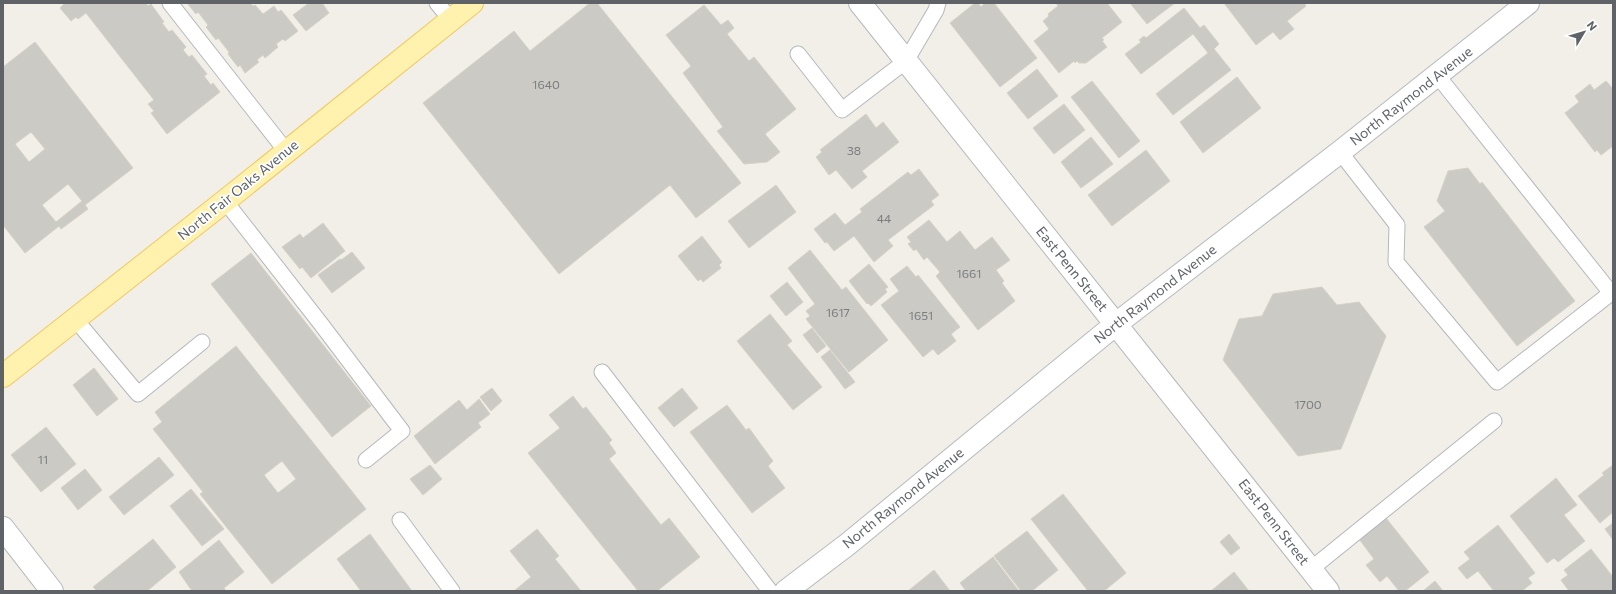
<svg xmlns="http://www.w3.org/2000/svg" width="1616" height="594" font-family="Commissioner,sans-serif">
<rect width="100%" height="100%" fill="#f1efe8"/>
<g fill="#cccac5" stroke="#d6d1c6" fill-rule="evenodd">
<polygon points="65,3 146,3 148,6 151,4 164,22 162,23 169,32 172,30 186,47 183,50 189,57 192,55 207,74 204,76 211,85 213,83 220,92 167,134 151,113 154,111 148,104 154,100 86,13 78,19 76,17 71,21 60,8"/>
<polygon points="187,3 250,3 253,6 255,5 263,14 274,6 278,12 281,10 298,31 285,41 283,39 276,44 278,47 265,58 263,55 257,60 259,62 245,73 240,65 238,67 228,54 229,52 218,38 216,40 206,27 208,25 198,12 196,14"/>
<polygon points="309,3 322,3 329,13 306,31 293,15"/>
<polygon points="590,3 597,3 741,183 696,218 670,185 559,274 423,103 514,31 530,51"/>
<polygon points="975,3 978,3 981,7 985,3 994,3 1037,58 1000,87 950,23"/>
<polygon points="1056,3 1107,3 1122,22 1102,38 1104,40 1102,41 1107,47 1086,63 1079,63 1077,61 1075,63 1074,61 1059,73 1034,41 1049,29 1043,21 1049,16 1048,14 1058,6"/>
<polygon points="1130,3 1175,3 1147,24"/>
<polygon points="1224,3 1304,3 1306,6 1287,21 1294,29 1280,40 1273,32 1256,45"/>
<polygon points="704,5 721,25 728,20 734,28 727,34 749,61 754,57 796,109 765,134 780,152 767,162 744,164 717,131 723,127 683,73 691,66 666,35"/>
<polygon points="1184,8 1200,28 1204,25 1219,44 1214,49 1231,70 1173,115 1156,94 1208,53 1193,34 1141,74 1125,54 1141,42 1139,40 1144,36 1146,38"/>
<path d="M35,42L133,168L85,205L88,209L61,229L59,226L25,253L3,225V67ZM31,132L45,149L29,162L15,144ZM68,184L82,201L56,222L42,205Z"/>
<polygon points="1037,69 1058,96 1028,119 1007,93"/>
<polygon points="1237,77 1261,108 1203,153 1180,122"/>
<polygon points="1092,81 1140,141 1119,158 1071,97"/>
<polygon points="1606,81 1613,89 1613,146 1601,155 1597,150 1595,152 1565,113 1579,102 1575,96 1590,84 1594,90"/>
<polygon points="1064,104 1085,130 1054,154 1033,128"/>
<polygon points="866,114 876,128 883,122 899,142 862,171 867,177 852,189 836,170 829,175 816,157 822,152 820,150"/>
<polygon points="1091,137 1113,164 1081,188 1061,162"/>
<polygon points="1146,150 1170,181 1112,226 1088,195"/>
<polygon points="1468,168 1480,184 1482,182 1575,301 1517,346 1424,227 1445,211 1437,201 1448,171"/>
<polygon points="919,169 939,195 931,201 934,205 888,240 893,246 874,262 854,236 834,251 827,242 825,243 814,229 835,213 845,225 862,212 860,209 908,172 911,175"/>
<polygon points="776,185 796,212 749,248 728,221"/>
<polygon points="929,220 947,242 960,231 975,250 992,237 1010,260 996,270 1004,281 1002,283 1015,301 978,330 936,276 940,272 927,257 924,260 916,249 914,251 908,244 911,242 907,237"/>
<polygon points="323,223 345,251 311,278 302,267 300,269 282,247 300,234 303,238"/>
<polygon points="702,236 722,262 719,265 721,268 703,282 701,279 698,281 678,256"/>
<polygon points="810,250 842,290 846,287 888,340 849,372 806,319 810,316 806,311 815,304 788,268"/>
<polygon points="352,252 365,268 332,293 318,275 340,259 341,260"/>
<polygon points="251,253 371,406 332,437 211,284"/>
<polygon points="869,264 888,287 885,289 887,292 871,306 868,303 867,304 849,281"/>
<polygon points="907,266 916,277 918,275 960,327 951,334 956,341 938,355 933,349 923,357 881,305 899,291 890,279"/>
<polygon points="787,282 803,302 786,316 770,296"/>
<polygon points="1322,287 1337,305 1359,302 1386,336 1341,449 1298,456 1223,360 1239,319 1262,316 1273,294"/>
<polygon points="770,314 792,341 787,345 822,387 793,410 737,341"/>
<polygon points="812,328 826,346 817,353 803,335"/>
<path d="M236,346L366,509L272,584L200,494L203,492L153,429L162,422L155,412ZM282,461L296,479L278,493L264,475Z"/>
<polygon points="830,350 855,382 845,389 821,357"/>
<polygon points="94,368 118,399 97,416 73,385"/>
<polygon points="492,388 502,401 491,411 480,397"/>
<polygon points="682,388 698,408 674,427 658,408"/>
<polygon points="573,396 583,409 586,407 612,440 609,443 616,453 609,459 661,525 669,518 700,557 657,591 638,591 528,453 560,428 549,415"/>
<polygon points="479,399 490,414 478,423 481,427 435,464 414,436 459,400 467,410"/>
<polygon points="727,405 746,430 749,428 773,461 768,466 785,488 752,513 690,432"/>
<polygon points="46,427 76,464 41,492 11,455"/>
<polygon points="159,457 174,475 124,515 109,497"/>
<polygon points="430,465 442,479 423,495 410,479"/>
<polygon points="1613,465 1613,512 1600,523 1578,496 1604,475 1602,473"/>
<polygon points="85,469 102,490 78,510 61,488"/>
<polygon points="1556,478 1577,505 1564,515 1585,541 1558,562 1554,558 1547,563 1510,516"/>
<polygon points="191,489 224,529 202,546 170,506"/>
<polygon points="1063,494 1126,573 1104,591 1088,591 1031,519"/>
<polygon points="1386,518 1429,572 1405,591 1399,591 1387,576 1380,582 1366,565 1374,559 1359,539"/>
<polygon points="1613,523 1613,540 1605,529"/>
<polygon points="1498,525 1535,573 1528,578 1532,583 1522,591 1494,591 1478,571 1467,579 1458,568 1470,559 1464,552"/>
<polygon points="537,529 559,556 555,559 581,591 514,591 531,577 510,551"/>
<polygon points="1027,531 1058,570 1032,591 1021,591 994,556"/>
<polygon points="370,534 412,591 361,591 337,559"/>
<polygon points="1229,534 1240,548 1231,555 1220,542"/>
<polygon points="153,539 176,567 147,591 97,591 93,587"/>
<polygon points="219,540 244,572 224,588 226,591 192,591 179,572"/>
<polygon points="1591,549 1613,577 1613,591 1569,591 1561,580 1568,575 1564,570"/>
<polygon points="993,557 1019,591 966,591 960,583"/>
<polygon points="934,570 950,591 908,591"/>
<polygon points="1234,572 1249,591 1211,591"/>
<polygon points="1435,581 1443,591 1423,591"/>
</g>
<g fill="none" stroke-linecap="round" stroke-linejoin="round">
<g stroke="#b5b8bc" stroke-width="17">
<g id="lane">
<polyline points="170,3 286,151"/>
<polyline points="437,3 451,20"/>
<polyline points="798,54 842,110 906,61 936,10 938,3"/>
<polyline points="1340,152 1397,225 1396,262 1497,382 1611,293 1437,75"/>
<polyline points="225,201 321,324 402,431 366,460"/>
<polyline points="75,319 138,394 202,342"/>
<polyline points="602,372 770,591"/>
<polyline points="400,520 452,591"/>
<polyline points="1311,569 1494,421"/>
</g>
</g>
<g stroke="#b5b8bc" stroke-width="24">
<g id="street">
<polyline points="860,3 1328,591"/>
<polyline points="3,528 52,591"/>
</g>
</g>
<g stroke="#b6babf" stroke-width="24">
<polyline id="secondary" points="786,591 848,544 1116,324 1340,152 1528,3"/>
</g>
<g stroke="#f2c960" stroke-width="24">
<polyline id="primary" points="3,376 225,201 472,3"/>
</g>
<use href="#lane" stroke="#fff" stroke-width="15"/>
<use href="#street" stroke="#fff" stroke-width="22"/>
<use href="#secondary" stroke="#fff" stroke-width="22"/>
<use href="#primary" stroke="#fff2af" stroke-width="22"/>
</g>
<g text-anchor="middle" stroke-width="3.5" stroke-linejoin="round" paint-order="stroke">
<g font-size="12" fill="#7a7d7f">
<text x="546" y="89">1640</text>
<text x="854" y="155">38</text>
<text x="884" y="223">44</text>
<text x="969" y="278">1661</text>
<text x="838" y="317">1617</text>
<text x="921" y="320">1651</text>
<text x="1308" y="409">1700</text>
<text x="43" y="464">11</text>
</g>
<g font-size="14" fill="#5f6368" stroke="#fff">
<text transform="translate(1411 96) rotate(-38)" y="5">North Raymond Avenue</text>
<text transform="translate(238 190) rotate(-39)" y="5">North Fair Oaks Avenue</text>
<text transform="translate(1072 269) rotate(51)" y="5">East Penn Street</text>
<text transform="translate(1155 294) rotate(-38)" y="5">North Raymond Avenue</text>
<text transform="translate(903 498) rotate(-39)" y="5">North Raymond Avenue</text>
<text transform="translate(1274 522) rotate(52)" y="5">East Penn Street</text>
</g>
</g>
<rect width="1616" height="594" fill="none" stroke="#5f6368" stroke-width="8"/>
<g transform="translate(1584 32) rotate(52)" stroke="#ffffff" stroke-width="3" paint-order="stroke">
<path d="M0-3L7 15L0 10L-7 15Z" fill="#5f6368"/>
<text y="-6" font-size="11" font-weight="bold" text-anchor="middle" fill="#5f6368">N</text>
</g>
</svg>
